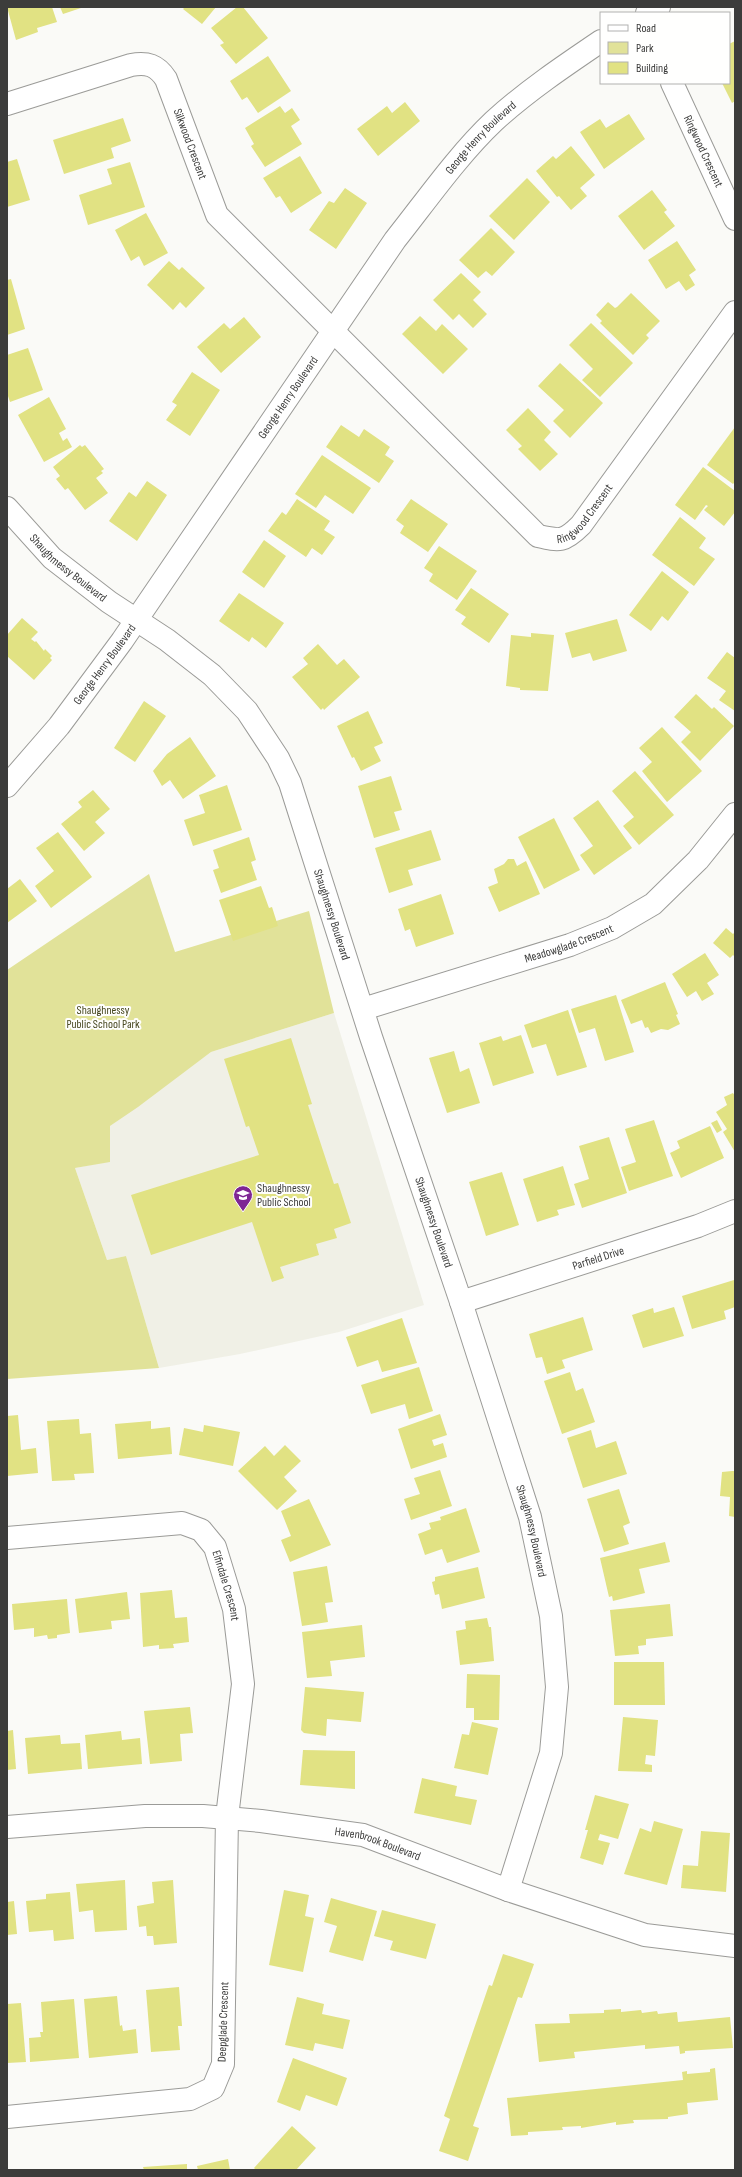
<svg xmlns="http://www.w3.org/2000/svg" width="742" height="2177" font-family="'Sofia Sans Condensed',sans-serif">
<rect width="100%" height="100%" fill="#fafaf7"/>
<polygon fill="#f0f0e6" points="334,1013 424,1305 339,1332 240,1354 159,1368 126,1256 107,1260 75,1168 110,1161 110,1126 211,1052"/>
<polygon fill="#e1e299" points="149,874 175,952 309,911 334,1013 211,1052 138,1107 110,1126 110,1162 75,1168 107,1260 126,1256 159,1368 7,1379 7,970"/>
<g fill="#e1e283">
<polygon points="7,7 52,7 57,22 37,28 38,32 16,40"/>
<polygon points="60,7 80,7 81,8 63,14"/>
<polygon points="185,7 216,7 202,24 183,9"/>
<polygon points="237,7 243,7 268,38 236,64 220,45 224,43 211,28"/>
<polygon points="735,41 735,101 732,103 722,83 729,83 729,44"/>
<polygon points="268,56 291,91 258,113 247,97 242,100 230,81"/>
<polygon points="405,102 420,121 378,156 357,129 387,106 392,113"/>
<polygon points="280,106 285,113 292,108 300,120 291,126 302,144 265,167 251,146 254,144 245,128"/>
<polygon points="629,114 645,139 604,169 580,132 600,119 606,128"/>
<polygon points="123,118 131,141 111,148 114,158 64,174 53,140"/>
<polygon points="571,146 595,175 580,188 587,196 571,210 559,196 557,197 536,171 553,156 556,159"/>
<polygon points="300,156 322,193 291,213 280,196 276,198 263,178"/>
<polygon points="17,159 30,200 7,207 7,162"/>
<polygon points="130,162 145,207 88,225 79,195 112,184 107,169"/>
<polygon points="527,178 550,202 514,240 489,216"/>
<polygon points="345,188 367,203 336,249 309,230 329,201 334,203"/>
<polygon points="652,190 667,210 664,212 675,226 644,250 618,216"/>
<polygon points="146,213 168,253 144,266 139,256 131,261 115,230"/>
<polygon points="491,228 515,252 492,276 486,271 478,278 459,260"/>
<polygon points="677,241 696,270 689,275 695,285 686,291 679,281 666,289 648,260"/>
<polygon points="169,261 179,270 182,267 205,288 186,308 180,302 173,310 147,285"/>
<polygon points="461,273 481,292 473,300 487,314 473,328 459,314 453,320 433,300"/>
<polygon points="11,279 25,329 7,335 7,280"/>
<polygon points="631,293 660,321 646,335 649,338 633,355 600,323 602,321 596,315 608,302 615,308 617,307"/>
<polygon points="420,316 436,331 442,324 468,349 443,374 402,334"/>
<polygon points="244,317 261,337 221,373 197,347 224,323 230,329"/>
<polygon points="591,323 633,363 600,397 582,380 593,369 569,345"/>
<polygon points="28,348 43,390 10,402 7,393 7,355"/>
<polygon points="560,363 603,403 570,438 553,421 564,410 538,386"/>
<polygon points="192,372 220,390 190,436 166,420 177,405 172,402"/>
<polygon points="49,397 66,429 59,433 63,441 67,438 72,447 44,462 18,415"/>
<polygon points="528,408 551,432 544,440 558,454 540,471 518,449 522,446 506,430"/>
<polygon points="341,425 359,437 364,429 390,447 385,455 394,461 379,483 326,447"/>
<polygon points="735,427 735,482 733,484 707,465"/>
<polygon points="80,445 82,447 85,445 104,469 101,471 103,473 96,478 108,493 85,510 68,488 65,490 56,479 60,476 53,467"/>
<polygon points="322,455 371,488 353,514 325,495 316,508 295,494"/>
<polygon points="703,467 735,491 735,512 724,526 704,510 708,506 706,505 695,520 675,505"/>
<polygon points="147,481 167,495 137,541 109,521 129,492 136,497"/>
<polygon points="297,499 330,521 324,530 335,537 322,555 312,548 306,557 268,531 282,512 286,515"/>
<polygon points="411,499 448,524 428,552 400,533 404,526 396,520"/>
<polygon points="680,517 706,538 699,548 715,559 694,586 652,555"/>
<polygon points="264,540 286,556 264,588 242,572"/>
<polygon points="439,546 477,571 457,600 429,581 433,574 424,568"/>
<polygon points="662,571 689,592 668,621 662,616 651,631 629,615"/>
<polygon points="471,588 509,614 489,643 461,624 466,617 455,610"/>
<polygon points="239,593 284,623 266,648 252,637 249,642 219,621"/>
<polygon points="22,618 38,632 31,639 35,642 36,641 44,651 45,649 52,656 50,658 52,660 34,680 7,656 7,635"/>
<polygon points="617,619 627,651 593,661 590,653 572,658 565,633"/>
<polygon points="531,633 554,635 548,691 520,690 520,688 506,686 511,635 531,637"/>
<polygon points="318,644 337,665 344,659 360,677 324,710 323,708 321,710 292,677 308,664 303,658"/>
<polygon points="727,652 735,658 735,711 719,700 726,691 707,678"/>
<polygon points="696,694 712,709 714,707 734,726 700,761 681,742 691,732 674,717"/>
<polygon points="144,701 166,716 135,762 114,748"/>
<polygon points="368,711 383,743 374,747 381,761 361,771 354,757 352,758 337,726"/>
<polygon points="662,727 702,771 667,802 642,771 652,762 639,748"/>
<polygon points="190,737 216,776 183,799 170,780 162,786 153,771 167,754"/>
<polygon points="635,771 674,815 639,845 623,826 634,817 612,791"/>
<polygon points="391,776 402,810 394,812 400,830 374,838 358,786"/>
<polygon points="227,785 242,830 193,846 184,820 205,813 199,795"/>
<polygon points="93,790 110,809 95,822 105,833 84,851 61,824 82,807 78,802"/>
<polygon points="598,800 632,848 594,875 580,855 593,846 573,818"/>
<polygon points="554,818 580,870 544,889 518,837"/>
<polygon points="431,830 441,860 408,870 413,885 389,893 375,848"/>
<polygon points="58,832 92,877 51,908 35,886 54,871 36,848"/>
<polygon points="249,837 256,860 251,862 257,880 221,893 213,870 219,868 213,850"/>
<polygon points="508,859 514,859 517,866 526,861 540,894 499,912 488,887 498,883 494,869 504,864"/>
<polygon points="20,879 37,901 7,923 7,889"/>
<polygon points="261,886 269,908 272,907 278,926 233,941 219,900"/>
<polygon points="441,894 454,934 416,947 410,929 405,931 398,909"/>
<polygon points="726,928 733,934 735,932 735,957 733,955 730,958 713,943"/>
<polygon points="705,953 719,975 707,983 714,994 702,1001 696,991 687,997 672,974"/>
<polygon points="665,982 678,1014 676,1015 680,1024 668,1030 661,1029 651,1033 648,1027 645,1028 642,1020 631,1024 621,1000"/>
<polygon points="616,995 634,1052 605,1061 595,1028 579,1033 571,1009"/>
<polygon points="568,1010 587,1067 557,1076 546,1044 532,1048 524,1025"/>
<polygon points="521,1035 534,1073 493,1086 479,1043 501,1036 503,1041"/>
<polygon points="291,1038 312,1104 308,1105 334,1184 338,1183 351,1223 334,1229 337,1238 316,1244 319,1255 280,1267 284,1278 272,1282 252,1222 151,1255 131,1195 259,1155 249,1126 246,1127 224,1059"/>
<polygon points="454,1051 460,1072 469,1068 480,1103 447,1113 429,1058"/>
<polygon points="733,1093 735,1096 735,1152 723,1132 727,1129 716,1112 727,1105 724,1097"/>
<polygon points="654,1120 673,1176 629,1191 621,1167 636,1162 625,1129"/>
<polygon points="717,1120 722,1130 717,1133 711,1123"/>
<polygon points="710,1126 724,1158 681,1178 670,1153 680,1148 677,1141"/>
<polygon points="609,1137 627,1193 582,1208 574,1184 589,1179 579,1146"/>
<polygon points="563,1166 575,1205 557,1210 559,1215 537,1222 523,1179"/>
<polygon points="502,1172 519,1225 486,1236 469,1182"/>
<polygon points="734,1280 735,1307 724,1311 726,1319 692,1329 682,1296"/>
<polygon points="674,1307 684,1336 643,1348 632,1315 653,1308 654,1313"/>
<polygon points="583,1317 593,1350 562,1360 565,1368 547,1374 542,1357 536,1358 529,1334"/>
<polygon points="402,1318 417,1363 382,1372 378,1360 357,1367 346,1337"/>
<polygon points="419,1367 433,1411 409,1419 405,1404 371,1414 361,1385"/>
<polygon points="570,1372 576,1391 583,1388 595,1422 562,1434 544,1381"/>
<polygon points="440,1414 447,1435 432,1440 434,1446 443,1443 447,1457 411,1469 398,1429"/>
<polygon points="18,1415 21,1450 36,1448 38,1473 7,1476 7,1416"/>
<polygon points="79,1419 80,1434 91,1433 94,1473 74,1474 75,1480 52,1481 47,1421"/>
<polygon points="151,1421 151,1429 170,1427 172,1454 118,1459 115,1424"/>
<polygon points="204,1425 240,1432 233,1466 179,1455 184,1428 203,1432"/>
<polygon points="591,1430 596,1448 616,1441 627,1474 583,1488 567,1438"/>
<polygon points="285,1445 301,1461 284,1477 297,1491 277,1510 238,1471 265,1446 274,1456"/>
<polygon points="440,1470 452,1506 411,1520 404,1499 420,1494 414,1478"/>
<polygon points="732,1471 735,1471 735,1517 729,1516 730,1497 720,1496 722,1472"/>
<polygon points="619,1489 630,1523 623,1526 629,1544 604,1552 587,1499"/>
<polygon points="309,1499 331,1545 290,1562 281,1540 291,1536 281,1511"/>
<polygon points="466,1508 480,1552 447,1563 442,1549 425,1555 418,1534 431,1529 429,1523 441,1520 440,1517"/>
<polygon points="665,1542 670,1562 639,1569 645,1593 613,1601 612,1596 609,1597 600,1558"/>
<polygon points="327,1566 333,1602 325,1603 328,1622 302,1626 293,1572"/>
<polygon points="478,1567 485,1598 442,1609 439,1594 435,1595 432,1582 435,1581 435,1577"/>
<polygon points="172,1590 175,1618 187,1617 189,1642 173,1644 174,1648 159,1649 159,1645 143,1647 140,1593"/>
<polygon points="127,1592 130,1619 111,1621 112,1629 79,1633 75,1599"/>
<polygon points="67,1599 70,1633 57,1635 57,1638 48,1639 47,1635 34,1637 34,1628 14,1630 12,1604"/>
<polygon points="670,1604 673,1636 646,1639 646,1645 638,1646 639,1654 615,1656 610,1610"/>
<polygon points="487,1618 489,1627 491,1627 494,1661 460,1665 456,1631 466,1629 465,1621"/>
<polygon points="362,1625 365,1657 330,1661 332,1676 307,1678 302,1632"/>
<polygon points="614,1662 664,1662 665,1705 614,1705"/>
<polygon points="467,1674 500,1675 499,1720 474,1720 474,1708 466,1708"/>
<polygon points="305,1687 364,1692 361,1722 327,1719 326,1736 304,1733 301,1730"/>
<polygon points="190,1707 193,1733 180,1734 182,1761 150,1764 144,1711"/>
<polygon points="623,1717 658,1720 655,1756 646,1755 645,1764 652,1765 652,1772 618,1771"/>
<polygon points="472,1722 498,1728 488,1775 454,1768 462,1734 469,1735"/>
<polygon points="13,1730 16,1769 7,1770 7,1731"/>
<polygon points="121,1731 122,1740 140,1738 142,1764 88,1769 85,1735"/>
<polygon points="60,1735 61,1744 80,1743 82,1769 28,1774 25,1738"/>
<polygon points="303,1750 355,1751 355,1789 300,1785"/>
<polygon points="422,1778 457,1786 455,1796 477,1800 471,1825 414,1813"/>
<polygon points="595,1795 629,1804 618,1839 600,1834 598,1840 610,1843 603,1865 580,1858 588,1830 585,1830"/>
<polygon points="654,1821 683,1829 667,1885 624,1874 640,1828 651,1832"/>
<polygon points="701,1831 730,1833 726,1892 681,1888 683,1865 698,1866"/>
<polygon points="125,1880 127,1930 95,1932 93,1910 79,1912 76,1884"/>
<polygon points="173,1880 177,1943 154,1945 153,1936 147,1936 146,1926 139,1927 137,1906 154,1903 152,1882"/>
<polygon points="284,1890 309,1895 305,1916 314,1918 303,1972 269,1965"/>
<polygon points="70,1892 74,1939 54,1941 53,1930 29,1932 26,1901 46,1899 46,1894"/>
<polygon points="331,1898 377,1911 363,1961 329,1952 337,1926 324,1922"/>
<polygon points="14,1901 17,1934 7,1935 7,1902"/>
<polygon points="382,1910 436,1924 426,1959 390,1950 393,1941 374,1936"/>
<polygon points="503,1954 534,1964 522,1998 518,1997 473,2126 479,2128 468,2161 439,2151 450,2119 444,2116 489,1985 492,1986"/>
<polygon points="179,1987 182,2026 178,2026 180,2050 151,2052 146,1990"/>
<polygon points="117,1996 120,2026 122,2025 123,2031 136,2029 138,2053 89,2058 84,1999"/>
<polygon points="297,1997 324,2004 322,2014 350,2020 343,2049 315,2043 313,2051 285,2045"/>
<polygon points="74,1999 79,2058 30,2062 29,2038 41,2037 40,2032 43,2032 41,2002"/>
<polygon points="21,2003 26,2062 7,2063 7,2004"/>
<polygon points="621,2009 621,2012 641,2010 642,2013 657,2011 658,2014 677,2012 678,2022 730,2017 733,2048 685,2051 685,2053 680,2054 679,2046 645,2049 645,2045 574,2052 575,2058 539,2062 535,2024 570,2023 569,2014 604,2013 604,2010"/>
<polygon points="293,2058 347,2078 337,2106 306,2095 300,2111 277,2102"/>
<polygon points="715,2068 718,2100 687,2103 688,2114 668,2117 668,2119 633,2120 634,2123 616,2125 616,2122 581,2128 581,2126 562,2127 563,2130 528,2132 528,2135 511,2136 507,2098 683,2080 682,2072 687,2071 687,2074 710,2072 710,2069"/>
<polygon points="292,2126 316,2148 296,2170 256,2170 254,2168"/>
<polygon points="228,2159 230,2170 198,2170 197,2166"/>
<polygon points="187,2164 187,2170 144,2170 143,2167"/>
</g>
<g fill="none" stroke-linecap="round" stroke-linejoin="round">
<g stroke="#9b9b98" stroke-width="24">
<g id="minor">
<polyline points="647,13 659,7"/>
<path id="s1" d="M672,83L735,219"/>
<path id="s2" d="M7,104L131,65C147,62 157,65 166,79L217,215L538,536C560,541 564,542 581,525L735,312"/>
<path id="s3" d="M7,786L59,726L122,641L395,240C426,201 458,155 494,121C527,91 564,66 601,41"/>
<path id="s4" d="M363,1009L570,945L612,928L653,904L698,860L735,814"/>
<path id="s5" d="M461,1302L698,1226L735,1211"/>
<path id="s6" d="M7,1538L182,1523L201,1530L215,1547L234,1609L243,1684L227,1817L223,2064L213,2088L190,2099L7,2117"/>
<path id="s7" d="M7,1827L145,1816H203L261,1821L363,1835L508,1890L645,1935L735,1946"/>
</g>
</g>
<g stroke="#9b9b98" stroke-width="24">
<g id="tertiary">
<path id="s8" d="M7,508L52,558L109,602L167,640L212,675L247,711L278,758L290,783L371,1037L461,1302L530,1517L551,1616L557,1687L551,1753L508,1890"/>
</g>
</g>
<use href="#minor" stroke="#fff" stroke-width="22"/>
<use href="#tertiary" stroke="#fff" stroke-width="22"/>
</g>
<defs>
<g id="school-pin" transform="scale(1)"><path d="M0 17L-7.5 6A9.5 9.5 0 1 1 7.5 6Z" fill="#7e2694" stroke="#fffffe"/><path d="M0-5L7-2L0 1L-7-2ZM-4 1L0 2.5L4 1V4Q0 6-4 4Z" fill="#fff"/></g>
</defs>
<g fill-rule="evenodd">
<use href="#school-pin" x="243" y="1195"/>
</g>
<g text-anchor="middle" stroke-width="4" stroke-linejoin="round" paint-order="stroke">
<g font-size="12" fill="#3c3c3b" stroke="#fffffe">
<text dy="4" stroke="none"><textPath href="#s3" startOffset="804">George Henry Boulevard</textPath></text>
<text dy="4" stroke="none"><textPath href="#s2" startOffset="240">Silkwood Crescent</textPath></text>
<text dy="4" stroke="none"><textPath href="#s1" startOffset="75">Ringwood Crescent</textPath></text>
<text dy="4" stroke="none"><textPath href="#s3" startOffset="480">George Henry Boulevard</textPath></text>
<text dy="4" stroke="none"><textPath href="#s2" startOffset="828">Ringwood Crescent</textPath></text>
<text dy="4" stroke="none"><textPath href="#s8" startOffset="86">Shaughmessy Boulevard</textPath></text>
<text dy="4" stroke="none"><textPath href="#s3" startOffset="156">George Henry Boulevard</textPath></text>
<text dy="4" stroke="none"><textPath href="#s8" startOffset="538">Shaughnessy Boulevard</textPath></text>
<text dy="4" stroke="none"><textPath href="#s4" startOffset="216">Meadowglade Crescent</textPath></text>
<text dy="4" stroke="none"><textPath href="#s8" startOffset="862">Shaughnessy Boulevard</textPath></text>
<text dy="4" stroke="none"><textPath href="#s5" startOffset="144">Parfield Drive</textPath></text>
<text dy="4" stroke="none"><textPath href="#s8" startOffset="1186">Shaughnessy Boulevard</textPath></text>
<text dy="4" stroke="none"><textPath href="#s6" startOffset="258">Elfindale Crescent</textPath></text>
<text dy="4" stroke="none"><textPath href="#s7" startOffset="374">Havenbrook Boulevard</textPath></text>
<text transform="translate(223 2022) rotate(-88)" y="4">Deepglade Crescent</text>
</g>
<g font-size="12" fill="#47471f" stroke="#fffffe">
<text x="103" y="1014">Shaughnessy<tspan x="103" dy="14">Public School Park</tspan></text>
</g>
<g font-size="12" fill="#3c3c3b" stroke="#fffffe" text-anchor="start">
<text x="257" y="1192">Shaughnessy<tspan x="257" dy="14">Public School</tspan></text>
</g>
</g>
<rect width="742" height="2177" fill="none" stroke="#3c3c3b" stroke-width="16"/>
<rect x="600" y="12" width="130" height="72" fill="#fffffe" stroke="#b1b1b0"/>
<rect x="608" y="25" width="20" height="6" fill="#ffffff" stroke="#b1b1b0"/>
<text x="636" y="32" font-size="12" fill="#3c3c3b">Road</text>
<rect x="608" y="42" width="20" height="12" fill="#e1e299" stroke="#b1b1b0"/>
<text x="636" y="52" font-size="12" fill="#3c3c3b">Park</text>
<rect x="608" y="62" width="20" height="12" fill="#e1e283" stroke="#b1b1b0"/>
<text x="636" y="72" font-size="12" fill="#3c3c3b">Building</text>
</svg>
